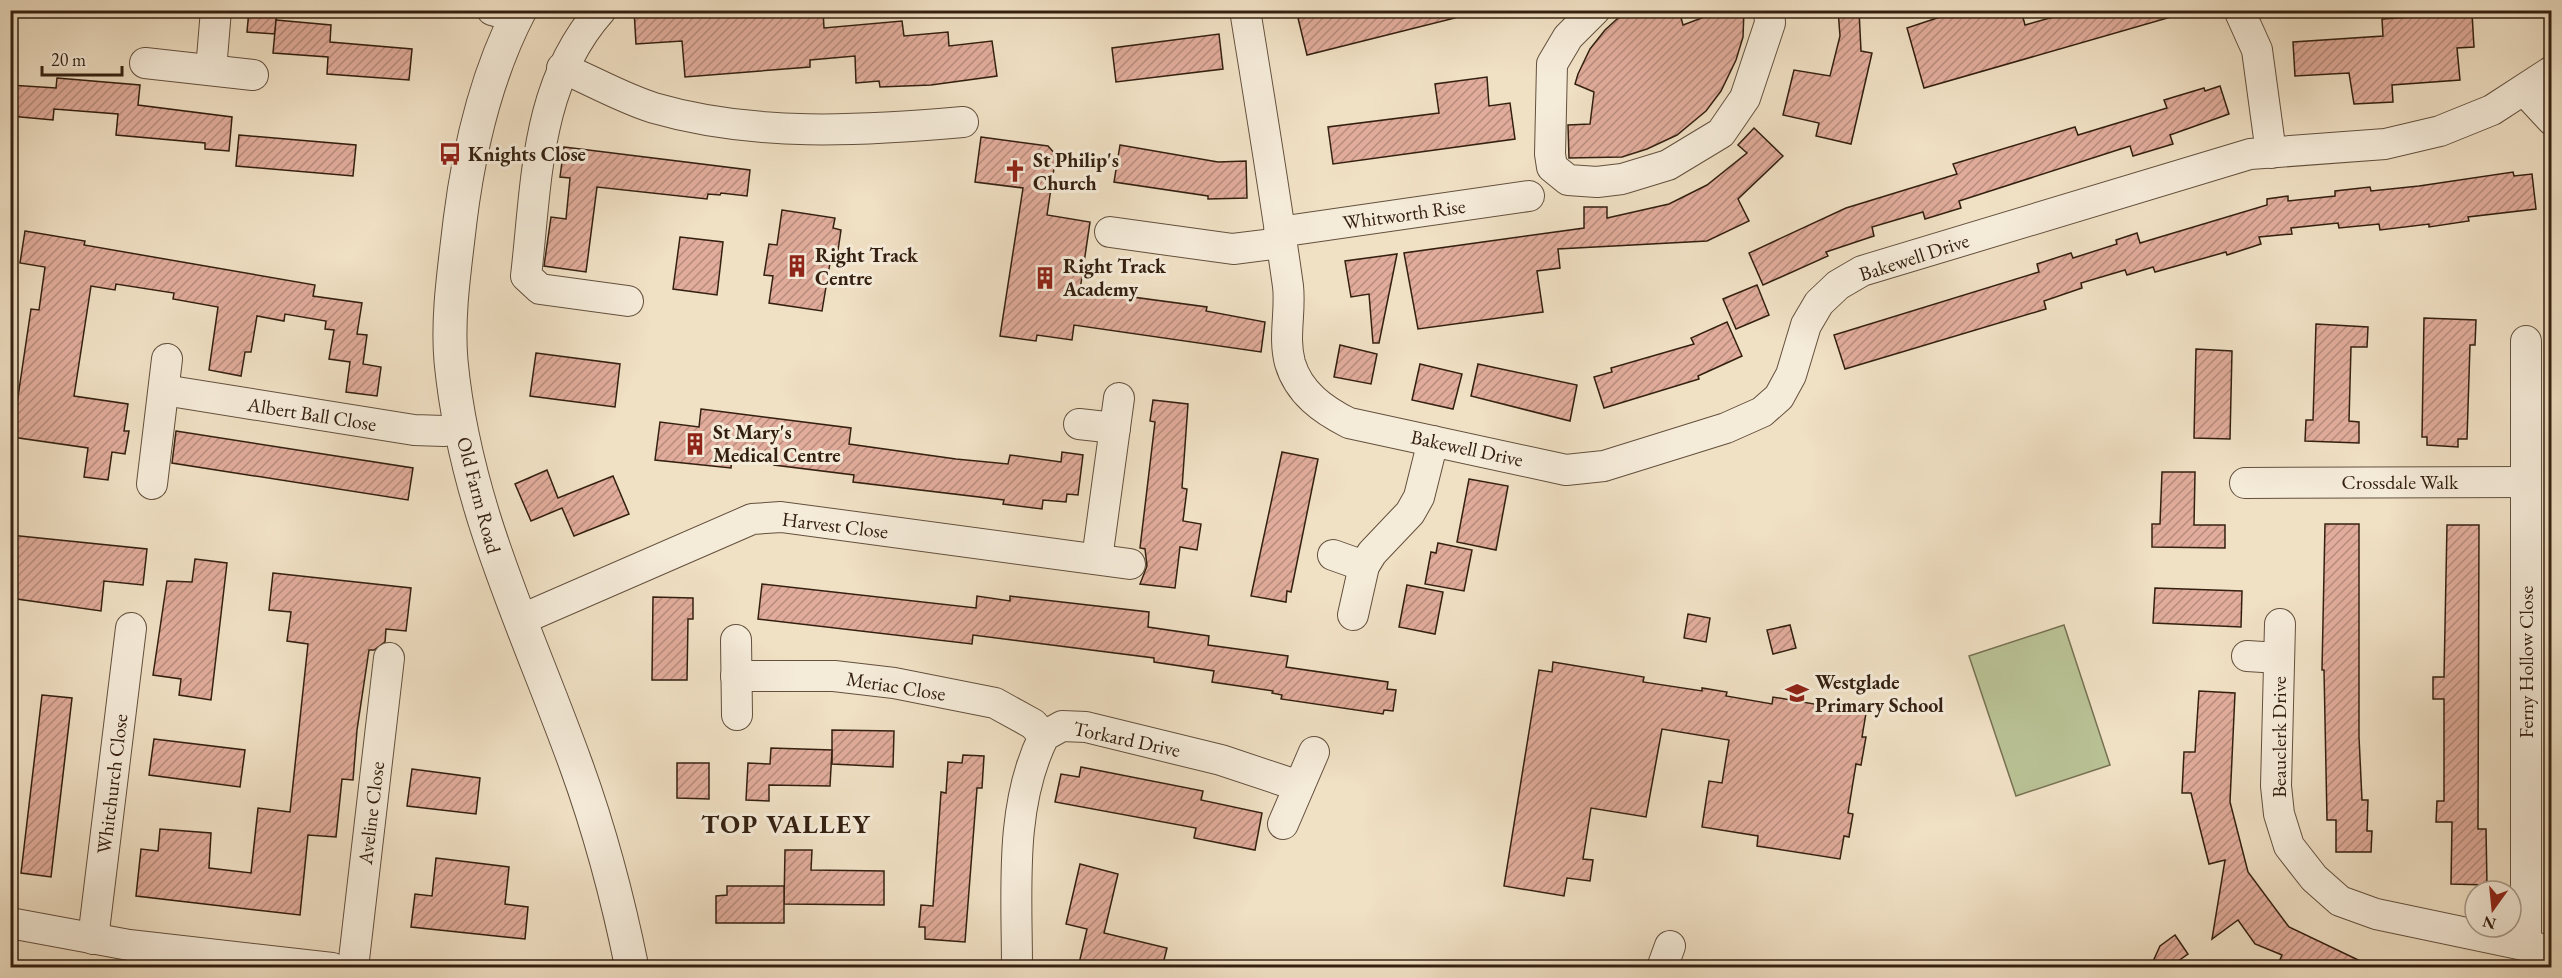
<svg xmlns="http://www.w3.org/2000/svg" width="2562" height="978" font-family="'EB Garamond',serif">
<defs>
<pattern id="building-hatch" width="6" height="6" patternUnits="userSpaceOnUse" patternTransform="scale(1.5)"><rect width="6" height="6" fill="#e1ac9b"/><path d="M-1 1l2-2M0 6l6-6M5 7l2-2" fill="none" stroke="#b78c7d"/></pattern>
</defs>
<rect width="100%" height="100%" fill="#f0e0c4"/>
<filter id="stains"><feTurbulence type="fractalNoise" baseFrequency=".00333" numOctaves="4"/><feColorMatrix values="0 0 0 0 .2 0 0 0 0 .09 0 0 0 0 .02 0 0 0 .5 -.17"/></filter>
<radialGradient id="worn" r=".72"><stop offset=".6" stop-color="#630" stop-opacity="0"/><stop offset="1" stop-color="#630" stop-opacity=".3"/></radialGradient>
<polygon fill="#b9c295" stroke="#767152" stroke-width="1.5" points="2064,625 2110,765 2016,796 1969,656"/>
<g fill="url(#building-hatch)" stroke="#342010" stroke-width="1.5">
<polygon points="249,10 277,10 275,34 247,32"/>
<polygon points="634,10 823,10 824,28 902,21 904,36 948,32 949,46 992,41 997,76 931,85 880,87 879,81 856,83 855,56 810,60 810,67 685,77 682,41 636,44"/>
<polygon points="1329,10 1454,10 1455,18 1307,55 1298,18"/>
<polygon points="1627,10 1679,10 1683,25 1723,10 1744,10 1743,37 1736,60 1721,91 1706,111 1677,135 1647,149 1622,157 1569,158 1568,125 1590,124 1594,92 1575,84 1578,74 1590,49 1605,30"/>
<polygon points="1838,10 1859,10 1861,51 1872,53 1851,144 1816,136 1819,123 1783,115 1794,70 1830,76 1840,36"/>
<polygon points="1961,10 2021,10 2025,25 2078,10 2170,10 2171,17 1924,88 1907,28"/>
<polygon points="2472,13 2474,47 2457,48 2460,80 2392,85 2393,102 2354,104 2349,73 2295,76 2293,42 2383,36 2382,19"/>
<polygon points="276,20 331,25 330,42 412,49 409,80 327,74 328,57 273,53"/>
<polygon points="1219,34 1223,69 1116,82 1112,48"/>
<polygon points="1487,77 1489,106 1510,103 1515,139 1333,164 1328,127 1439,113 1435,84"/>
<polygon points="57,78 140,85 138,105 232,117 229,151 205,149 205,143 116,135 118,114 54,109 53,120 10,116 10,85 56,88"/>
<polygon points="2220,86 2229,114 2170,135 2173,144 2133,156 2130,146 1959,201 1961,208 1925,219 1923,212 1872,227 1874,236 1826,252 1828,256 1763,285 1749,253 1846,208 1957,174 1953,164 2075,127 2078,135 2167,108 2164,100 2204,88 2205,91"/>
<polygon points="1754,128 1783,156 1738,199 1749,221 1707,241 1558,249 1560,268 1537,271 1543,312 1418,329 1404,253 1584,228 1584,207 1607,207 1607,218 1669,204 1707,185 1747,153 1738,145"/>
<polygon points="239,135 356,145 353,176 236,166"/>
<polygon points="981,137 1048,146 1056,155 1047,215 1090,222 1080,290 1207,307 1206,311 1265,322 1261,352 1074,325 1072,340 1037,335 1036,341 1000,336 1023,188 975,182"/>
<polygon points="1120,145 1218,162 1246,161 1247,198 1208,199 1208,196 1114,182"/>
<polygon points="564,147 750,170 747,196 721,193 720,195 708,194 707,199 597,187 586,272 544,266 551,217 566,219 570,178 560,177"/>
<polygon points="2513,172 2514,176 2532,174 2536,209 2468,217 2469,221 2429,227 2429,224 2380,230 2379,224 2339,228 2338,223 2291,228 2292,234 2259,237 2261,244 2227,255 2226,252 2155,272 2153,267 2127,275 2125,270 2081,283 2082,288 2044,301 2046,309 1845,369 1834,335 2039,272 2037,264 2071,253 2073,258 2117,244 2116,240 2137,233 2140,243 2267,205 2267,199 2288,196 2288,201 2335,196 2335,191 2370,187 2371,191 2419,186"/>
<polygon points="782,210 835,218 833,228 841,230 837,257 831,257 822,311 769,303 773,276 764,275 769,244 777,245"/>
<polygon points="25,231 85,241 84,245 315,285 313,296 362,303 357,334 367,335 363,364 381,367 377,396 346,392 350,362 329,359 334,330 325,329 326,321 285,314 284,321 257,316 251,352 245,352 241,376 209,370 218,307 173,299 174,293 116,284 115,290 91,286 74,396 128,404 124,431 129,431 125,454 112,452 108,480 84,477 88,448 12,437 31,309 39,310 45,267 20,263"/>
<polygon points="680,237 723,242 717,295 673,289"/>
<polygon points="1397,254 1379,343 1373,343 1369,294 1351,297 1345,261"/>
<polygon points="1757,285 1769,315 1736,329 1723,299"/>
<polygon points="2424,318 2476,320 2475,345 2470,345 2467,439 2458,439 2458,447 2427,445 2427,437 2422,437"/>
<polygon points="1727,322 1742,356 1698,376 1699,379 1604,408 1594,377 1612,372 1611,368 1694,344 1691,338"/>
<polygon points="2316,324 2368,327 2367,347 2351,347 2349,421 2359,422 2359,443 2305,441 2306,420 2313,420"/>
<polygon points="1340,345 1377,354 1371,384 1334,377"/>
<polygon points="2196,349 2232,351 2230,439 2194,438"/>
<polygon points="536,353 620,364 615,407 530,396"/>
<polygon points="1420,364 1462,374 1453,409 1412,400"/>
<polygon points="1478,364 1577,385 1570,421 1471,396"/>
<polygon points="1153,400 1188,404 1182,488 1187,489 1183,521 1201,524 1197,550 1180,547 1175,588 1140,584 1147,566 1145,549 1140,548 1155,422 1150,421"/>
<polygon points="701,409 851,428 849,444 956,459 1008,464 1010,455 1061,462 1062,452 1083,455 1078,495 1067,494 1066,502 1043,500 1042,509 1003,504 1004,500 853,482 854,475 774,465 774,461 732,456 731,468 655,460 660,422 699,427"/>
<polygon points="176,431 413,468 408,500 172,463"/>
<polygon points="1282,452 1318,459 1291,592 1287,591 1286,602 1251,596"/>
<polygon points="547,470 558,498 613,476 629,514 574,536 562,508 531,521 515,484"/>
<polygon points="2162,472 2195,472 2194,525 2225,525 2225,548 2152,547 2152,524 2160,524"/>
<polygon points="1469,479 1508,486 1496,550 1457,542"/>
<polygon points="2325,524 2359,524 2359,737 2362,800 2368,800 2367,831 2372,831 2371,852 2336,852 2336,820 2327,820 2324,670 2322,670"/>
<polygon points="2447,525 2479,525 2478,829 2486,829 2487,885 2451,884 2452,822 2436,822 2437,801 2444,801 2444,699 2433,699 2433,677 2444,677"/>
<polygon points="10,535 147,549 143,585 104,581 101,611 10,598"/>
<polygon points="1438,543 1472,550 1464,591 1425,584 1431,552 1436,553"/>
<polygon points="195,559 227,563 211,700 179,695 181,679 153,675 167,581 192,582"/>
<polygon points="273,573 411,588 406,631 386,629 385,642 374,650 369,650 357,730 353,780 342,779 336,837 308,835 300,915 136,896 141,849 158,851 160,829 211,833 209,868 251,873 258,808 290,812 308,644 287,641 291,612 269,610"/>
<polygon points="762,584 976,608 977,596 1010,601 1010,596 1149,612 1148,627 1209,636 1208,645 1288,656 1286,667 1388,682 1387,689 1396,690 1393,711 1384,710 1383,714 1281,699 1282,695 1272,693 1273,691 1212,682 1214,671 1154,662 1154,658 973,635 972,644 758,619"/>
<polygon points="1407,585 1443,592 1435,634 1399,627"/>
<polygon points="2155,588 2242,591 2241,627 2153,623"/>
<polygon points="653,597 693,598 693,619 688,619 687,680 652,680"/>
<polygon points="1688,614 1710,618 1706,642 1684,638"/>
<polygon points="1790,625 1796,648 1773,654 1767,630"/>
<polygon points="1553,662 1644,677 1643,682 1702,691 1702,688 1727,692 1726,696 1772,704 1773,697 1866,713 1862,737 1866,737 1861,765 1856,764 1848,813 1853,814 1849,837 1844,836 1840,859 1757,846 1758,836 1702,827 1709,781 1722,783 1729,740 1662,729 1646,817 1591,808 1583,859 1593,860 1590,881 1567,878 1564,896 1504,886 1539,670 1552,672"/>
<polygon points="2199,691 2235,693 2230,802 2248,872 2289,927 2375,968 2290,968 2279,962 2282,955 2255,944 2238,920 2212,939 2225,860 2209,864 2191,793 2182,793 2184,752 2195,752"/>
<polygon points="42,695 72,698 51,877 21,873"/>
<polygon points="832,730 894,731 893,767 832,764"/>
<polygon points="154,739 245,750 240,787 149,775"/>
<polygon points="771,748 832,750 830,786 769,785 769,801 746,800 748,763 770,764"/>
<polygon points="963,755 984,756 982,788 977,788 965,942 925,939 925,927 919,927 921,905 933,906 941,792 946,793 948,762 962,763"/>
<polygon points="677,763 709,763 709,799 677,798"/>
<polygon points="1081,767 1203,791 1201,800 1262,813 1255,850 1194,838 1196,828 1055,802 1061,774 1079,777"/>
<polygon points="412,769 480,778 476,814 407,806"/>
<polygon points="785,850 812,850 811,870 884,871 884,905 784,904"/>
<polygon points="436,858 509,867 505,904 528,907 525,939 411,927 415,894 432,896"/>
<polygon points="1080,864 1118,874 1104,933 1167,948 1162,968 1078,968 1087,929 1066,924"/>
<polygon points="727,886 784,886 784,923 716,923 716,896 727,895"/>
<polygon points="2175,935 2188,954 2168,968 2150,968 2160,946"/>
</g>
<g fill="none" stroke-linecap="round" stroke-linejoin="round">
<g stroke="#63503d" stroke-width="32">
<g id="minor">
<polyline points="492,10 517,17"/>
<path d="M601,10C535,84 537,182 526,276L540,289L628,301"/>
<path d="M1245,10C1260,102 1275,194 1288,286C1291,312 1283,337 1290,363C1299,393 1323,410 1349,423L1566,470L1604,466L1726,428L1762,412L1779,397L1791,375L1806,325L1819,303L1838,285L1862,271L2250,154L2385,144L2440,131L2492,110L2552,71"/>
<polyline points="1595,10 1568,37 1552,64 1550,154 1552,167 1568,180 1597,182 1622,179 1668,165 1721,133 1745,98 1770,23 1769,10"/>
<polyline points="2239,10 2257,50 2271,153"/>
<polyline points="145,63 253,75"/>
<path d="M562,68C593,81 622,98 654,108C754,137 861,131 963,122"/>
<polyline points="211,70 216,10"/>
<polyline points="2525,91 2552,120"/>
<polyline points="1110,232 1233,249 1281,243"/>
<polyline points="1279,232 1529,196"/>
<polyline points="2526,341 2526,946"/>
<polyline points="164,390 414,430 444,431 461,428"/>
<polyline points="1079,424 1115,428"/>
<polyline points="2245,483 2526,482"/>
<polyline points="152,484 167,359"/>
<polyline points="1333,555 1364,566"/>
<polyline points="1097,559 1119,398"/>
<polyline points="1353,615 1364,566 1372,553 1410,513 1419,497 1433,441"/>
<polyline points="520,620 752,519 781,517 1130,564"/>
<polyline points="2280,624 2276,786 2279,814 2289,846 2314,878 2340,901 2376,914 2552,951"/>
<polyline points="736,640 737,715"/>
<polyline points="2247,656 2279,658"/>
<polyline points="736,676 834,676 894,683 995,703 1033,724 1044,736"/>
<polyline points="1283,824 1314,752"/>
<polyline points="10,923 129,945 332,968"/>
<polyline points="93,939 131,628"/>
<polyline points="353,968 389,658"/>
<path d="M1017,968C1017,891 1009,806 1044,736L1062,726L1086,727L1221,760L1299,786"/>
<polyline points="1662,968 1670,946"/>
</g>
</g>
<g stroke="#63503d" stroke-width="35">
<path id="tertiary" d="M520,10C486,75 469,149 460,221C455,266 447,315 451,361C465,508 527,629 576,765C600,831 618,899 632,968"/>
</g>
<use href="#minor" stroke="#f5ebd9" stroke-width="30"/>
<use href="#tertiary" stroke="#f5ebd9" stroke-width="33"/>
</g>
<defs>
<g id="bus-bare" transform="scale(1.8)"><path d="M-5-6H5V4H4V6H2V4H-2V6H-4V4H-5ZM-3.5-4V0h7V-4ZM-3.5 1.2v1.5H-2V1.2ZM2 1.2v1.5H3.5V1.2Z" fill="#8f2418" stroke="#f5ebd9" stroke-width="2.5" paint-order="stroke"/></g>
<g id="church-bare" transform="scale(1.8)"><path d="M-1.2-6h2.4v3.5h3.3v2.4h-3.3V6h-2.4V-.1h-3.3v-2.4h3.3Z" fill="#8f2418" stroke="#f5ebd9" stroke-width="2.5" paint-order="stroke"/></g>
<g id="building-bare" transform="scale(1.8)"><path d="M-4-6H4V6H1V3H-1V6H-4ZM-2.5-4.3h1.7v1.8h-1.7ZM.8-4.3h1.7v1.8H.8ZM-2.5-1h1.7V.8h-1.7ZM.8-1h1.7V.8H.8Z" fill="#8f2418" stroke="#f5ebd9" stroke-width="2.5" paint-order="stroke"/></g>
<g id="school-bare" transform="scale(1.8)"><path d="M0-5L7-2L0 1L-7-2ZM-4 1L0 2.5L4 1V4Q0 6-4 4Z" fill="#8f2418" stroke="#f5ebd9" stroke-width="2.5" paint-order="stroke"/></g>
</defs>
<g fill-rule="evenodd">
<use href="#bus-bare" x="450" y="154"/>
<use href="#church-bare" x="1015" y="171"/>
<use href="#building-bare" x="797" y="266"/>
<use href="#building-bare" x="1045" y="278"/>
<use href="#building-bare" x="695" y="444"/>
<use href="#school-bare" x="1797" y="693"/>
</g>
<g text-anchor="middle" stroke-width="6" stroke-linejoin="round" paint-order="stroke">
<g font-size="20" font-weight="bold" fill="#342010" stroke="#f5ebd9" text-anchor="start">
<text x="468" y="161">Knights Close</text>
<text x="1033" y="167">St Philip's<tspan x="1033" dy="23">Church</tspan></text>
<text x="815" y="262">Right Track<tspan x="815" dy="23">Centre</tspan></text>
<text x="1063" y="273">Right Track<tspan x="1063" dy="23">Academy</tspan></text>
<text x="713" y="439">St Mary's<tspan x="713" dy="23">Medical Centre</tspan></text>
<text x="1815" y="689">Westglade<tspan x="1815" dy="23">Primary School</tspan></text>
</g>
<g font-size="20" fill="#342010" stroke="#f5ebd9">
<text transform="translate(1404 214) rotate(-8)" y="7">Whitworth Rise</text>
<text transform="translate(1914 257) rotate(-18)" y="7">Bakewell Drive</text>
<text transform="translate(312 414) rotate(9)" y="7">Albert Ball Close</text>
<text transform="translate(1467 448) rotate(12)" y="7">Bakewell Drive</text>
<text x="2400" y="489">Crossdale Walk</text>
<text transform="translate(479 495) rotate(75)" y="7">Old Farm Road</text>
<text transform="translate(835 525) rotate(7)" y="7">Harvest Close</text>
<text transform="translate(2526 662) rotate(-90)" y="7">Ferny Hollow Close</text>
<text transform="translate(896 686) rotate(9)" y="7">Meriac Close</text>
<text transform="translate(2279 737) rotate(-90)" y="7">Beauclerk Drive</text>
<text transform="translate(1127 739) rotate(12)" y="7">Torkard Drive</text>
<text transform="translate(112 784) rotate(-83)" y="7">Whitchurch Close</text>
<text transform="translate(371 813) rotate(-83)" y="7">Aveline Close</text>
</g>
<g font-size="26" font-weight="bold" letter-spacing="1.5" fill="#342010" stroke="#f5ebd9">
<text x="786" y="833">TOP VALLEY</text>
</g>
</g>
<rect width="2562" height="978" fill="none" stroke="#f0e0c4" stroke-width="36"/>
<rect x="12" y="12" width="2538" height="954" fill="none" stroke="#342010" stroke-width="3"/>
<rect x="18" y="18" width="2526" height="942" fill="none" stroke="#342010" stroke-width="1.5"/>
<g transform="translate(2493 909) rotate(195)"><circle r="28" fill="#f5ebd9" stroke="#a89a89" stroke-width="1.5"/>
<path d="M0-4.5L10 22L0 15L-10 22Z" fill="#8f2418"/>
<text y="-9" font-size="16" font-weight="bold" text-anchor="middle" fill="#342010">N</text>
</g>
<path d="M42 66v9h80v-9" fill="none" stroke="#342010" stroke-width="3"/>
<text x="51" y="66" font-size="18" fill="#342010" stroke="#f5ebd9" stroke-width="4.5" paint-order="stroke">20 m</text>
<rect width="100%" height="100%" filter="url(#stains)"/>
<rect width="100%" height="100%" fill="url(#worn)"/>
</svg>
